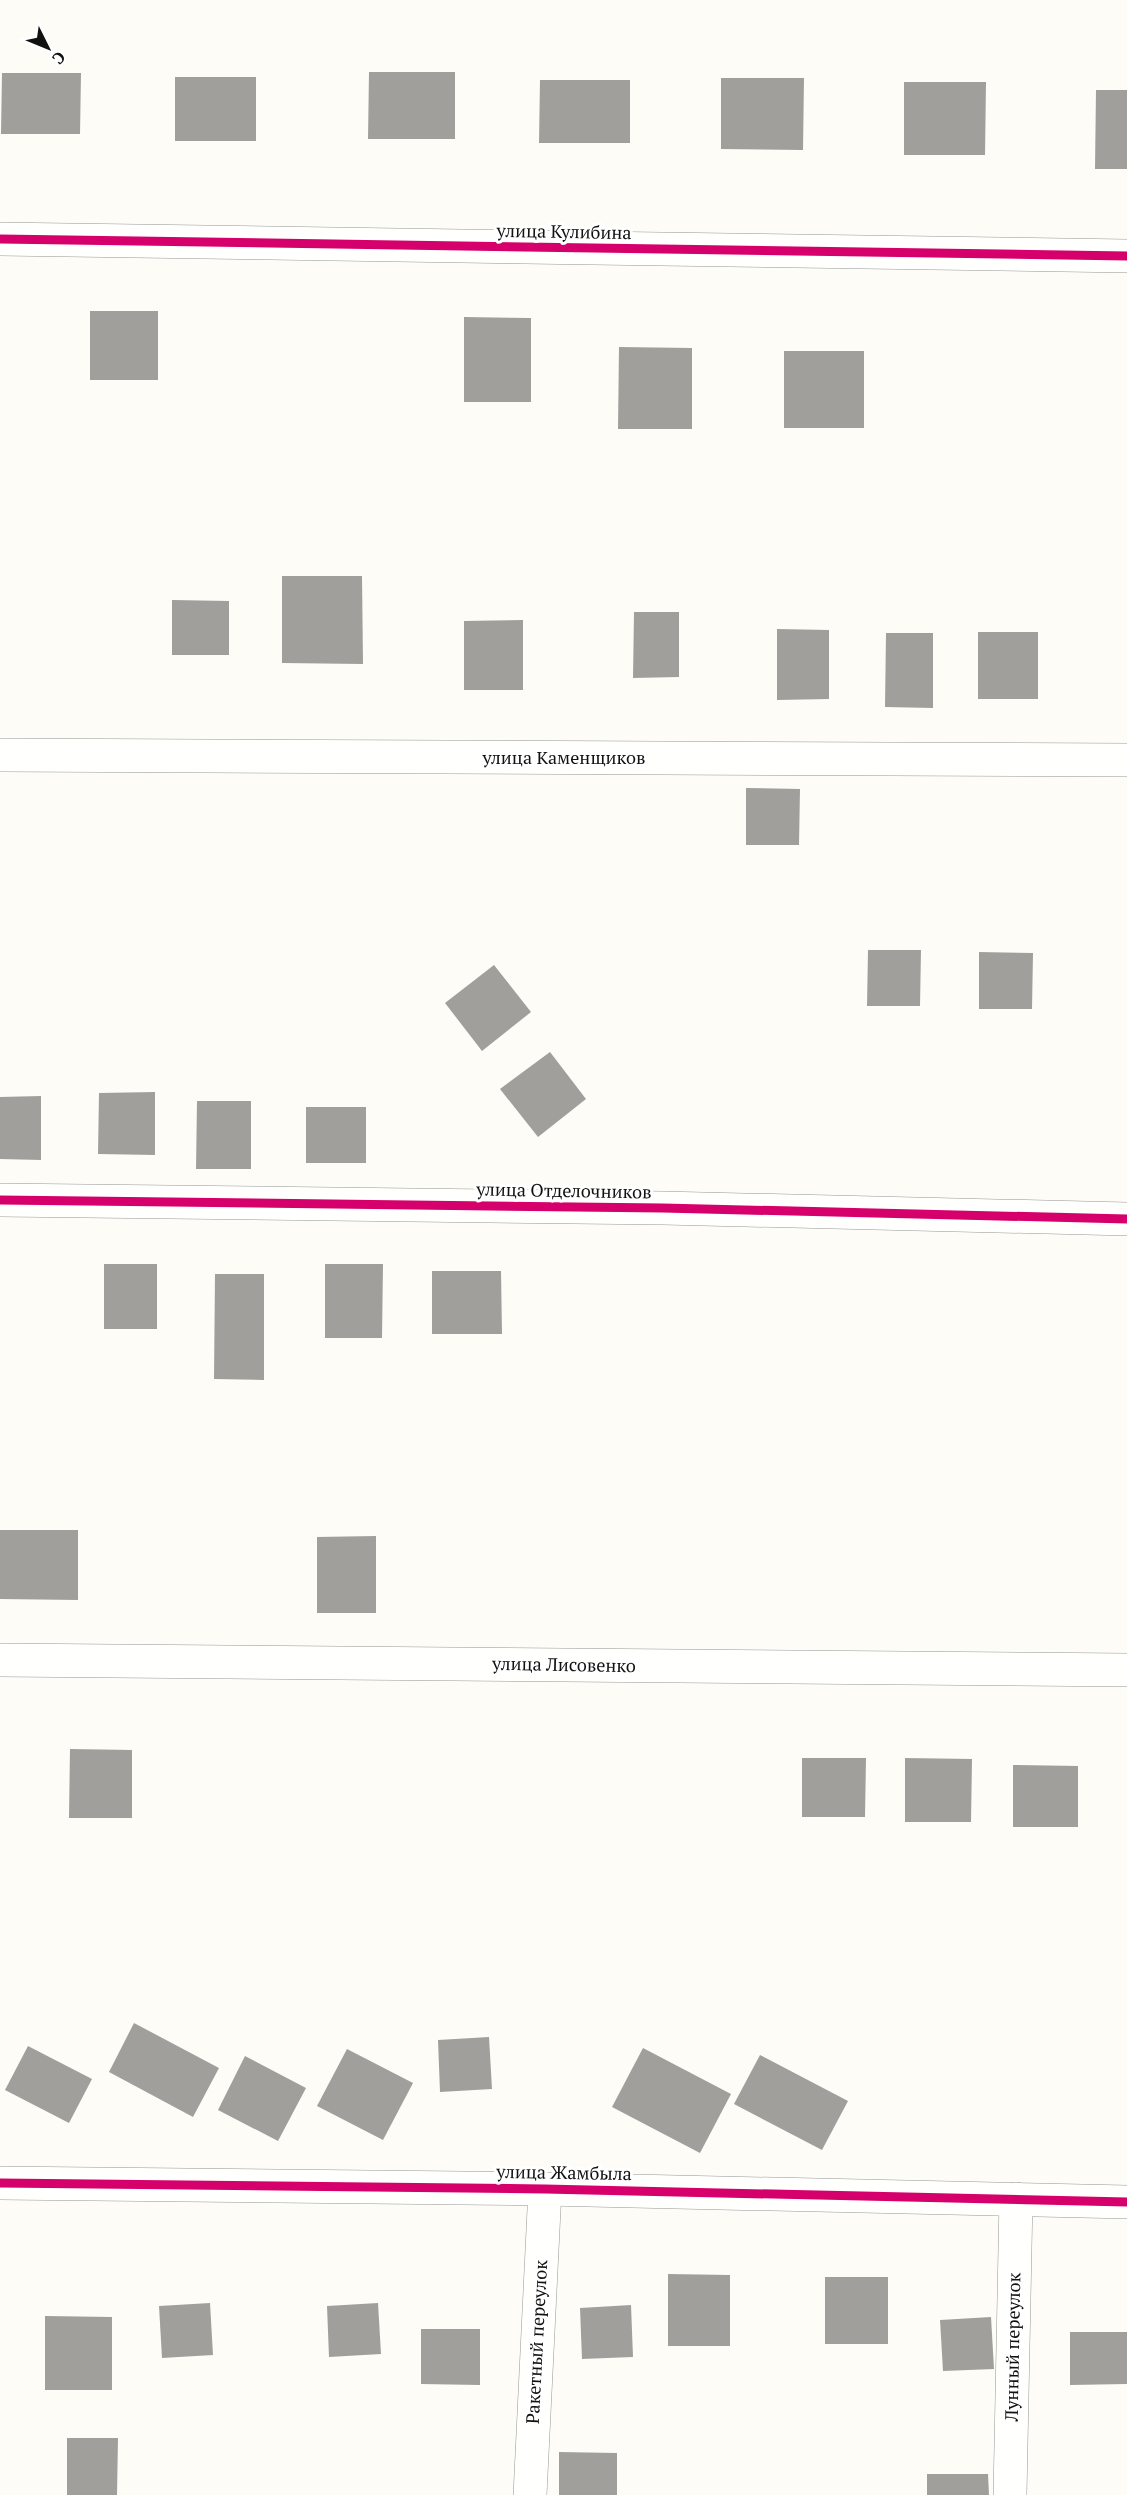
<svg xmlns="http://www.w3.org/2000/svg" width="1127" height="2495" font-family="'PT Serif',serif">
<rect width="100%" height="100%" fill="#fdfcf7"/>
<g fill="#a19f9c">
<polygon points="369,72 455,72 455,139 368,139"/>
<polygon points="2,73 81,73 80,134 1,134"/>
<rect x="175" y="77" width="81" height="64"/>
<polygon points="721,78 804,78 803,150 721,149"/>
<polygon points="540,80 630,80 630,143 539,143"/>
<polygon points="904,82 986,82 985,155 904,155"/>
<polygon points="1096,90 1127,90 1127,169 1095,169"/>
<rect x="90" y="311" width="68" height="69"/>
<polygon points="464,317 531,318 531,402 464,402"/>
<polygon points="619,347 692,348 692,429 618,429"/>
<rect x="784" y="351" width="80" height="77"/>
<polygon points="282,576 362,576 363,664 282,663"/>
<polygon points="172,600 229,601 229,655 172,655"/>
<polygon points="634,612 679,612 679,677 633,678"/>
<polygon points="523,620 523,690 464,690 464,621"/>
<polygon points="777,629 829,630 829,699 777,700"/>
<rect x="978" y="632" width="60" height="67"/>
<polygon points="886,633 933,633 933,708 885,707"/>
<polygon points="746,788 800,789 799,845 746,845"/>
<polygon points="868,950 921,950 920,1006 867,1006"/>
<polygon points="979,952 1033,953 1032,1009 979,1009"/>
<polygon points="494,965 531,1012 482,1051 445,1003"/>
<polygon points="550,1052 586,1099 538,1137 500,1089"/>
<polygon points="155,1092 155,1155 98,1154 99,1093"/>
<polygon points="41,1096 41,1160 0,1159 0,1097"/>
<polygon points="197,1101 251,1101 251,1169 196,1169"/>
<rect x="306" y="1107" width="60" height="56"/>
<rect x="104" y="1264" width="53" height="65"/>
<polygon points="325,1264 383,1264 382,1338 325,1338"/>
<polygon points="432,1271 501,1271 502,1334 432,1334"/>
<polygon points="215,1274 264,1274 264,1380 214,1379"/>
<polygon points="0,1530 78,1530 78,1600 0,1599"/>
<polygon points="376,1536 376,1613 317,1613 317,1537"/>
<polygon points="70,1749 132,1750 132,1818 69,1818"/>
<polygon points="802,1758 866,1758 865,1817 802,1817"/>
<polygon points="905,1758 972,1759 971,1822 905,1822"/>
<polygon points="1013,1765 1078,1766 1078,1827 1013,1827"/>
<polygon points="134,2023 219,2068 193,2117 109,2072"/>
<polygon points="489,2037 492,2089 440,2092 438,2040"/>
<polygon points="28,2046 92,2079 69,2123 5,2090"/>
<polygon points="643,2048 731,2094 700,2153 612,2107"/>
<polygon points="347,2049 413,2083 383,2140 317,2106"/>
<polygon points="760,2055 848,2101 822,2150 734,2104"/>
<polygon points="245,2056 306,2088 278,2141 218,2110"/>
<polygon points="668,2274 730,2275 730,2346 668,2346"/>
<rect x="825" y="2277" width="63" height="67"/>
<polygon points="210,2303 213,2355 162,2358 159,2306"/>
<polygon points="378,2303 381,2354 329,2357 327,2306"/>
<polygon points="631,2305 633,2357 582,2359 580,2308"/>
<polygon points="45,2316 112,2317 112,2390 45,2390"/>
<polygon points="991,2317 994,2369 943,2371 940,2320"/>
<polygon points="421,2329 480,2329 480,2385 421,2384"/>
<polygon points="1070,2332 1127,2332 1127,2384 1070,2385"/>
<polygon points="67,2438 118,2438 117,2495 67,2495"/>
<polygon points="559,2452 617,2453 617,2495 559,2495"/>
<polygon points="927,2474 988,2474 989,2495 927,2495"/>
</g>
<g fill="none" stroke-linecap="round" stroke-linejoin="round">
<g stroke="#979795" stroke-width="34">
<g id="minor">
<polyline points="0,239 1127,256"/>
<polyline points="0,755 1127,760"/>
<polyline points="0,1200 663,1208 1127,1219"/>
<polyline points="0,1660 1127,1670"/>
<polyline points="0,2183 545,2189 1127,2202"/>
<polyline points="530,2495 545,2189"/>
<polyline points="1010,2495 1016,2199"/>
</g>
</g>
<use href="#minor" stroke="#fffffe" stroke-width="33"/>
<g stroke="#fff" stroke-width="13">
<g id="cycleway">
<polyline points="0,239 1127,256"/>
<polyline points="0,1200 663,1208 1127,1219"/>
<polyline points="0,2183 545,2189 1127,2202"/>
</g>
</g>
<use href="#cycleway" stroke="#d6006c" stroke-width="9"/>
</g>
<g text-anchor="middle" stroke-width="6" stroke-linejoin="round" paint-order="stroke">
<g font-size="18" fill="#111" stroke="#fff">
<text transform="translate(564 232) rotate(1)" y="6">улица Кулибина</text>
<text x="564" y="764">улица Каменщиков</text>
<text transform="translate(564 1191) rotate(1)" y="6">улица Отделочников</text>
<text transform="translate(564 1665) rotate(1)" y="6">улица Лисовенко</text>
<text transform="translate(564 2173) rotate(1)" y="6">улица Жамбыла</text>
<text transform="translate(537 2342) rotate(-87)" y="6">Ракетный переулок</text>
<text transform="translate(1013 2347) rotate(-89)" y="6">Лунный переулок</text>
</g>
</g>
<g transform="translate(48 48) rotate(133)" stroke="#ffffff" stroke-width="4.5" paint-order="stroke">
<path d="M0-4.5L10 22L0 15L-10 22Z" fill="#111111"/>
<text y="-9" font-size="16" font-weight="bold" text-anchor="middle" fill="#111111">С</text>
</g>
</svg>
